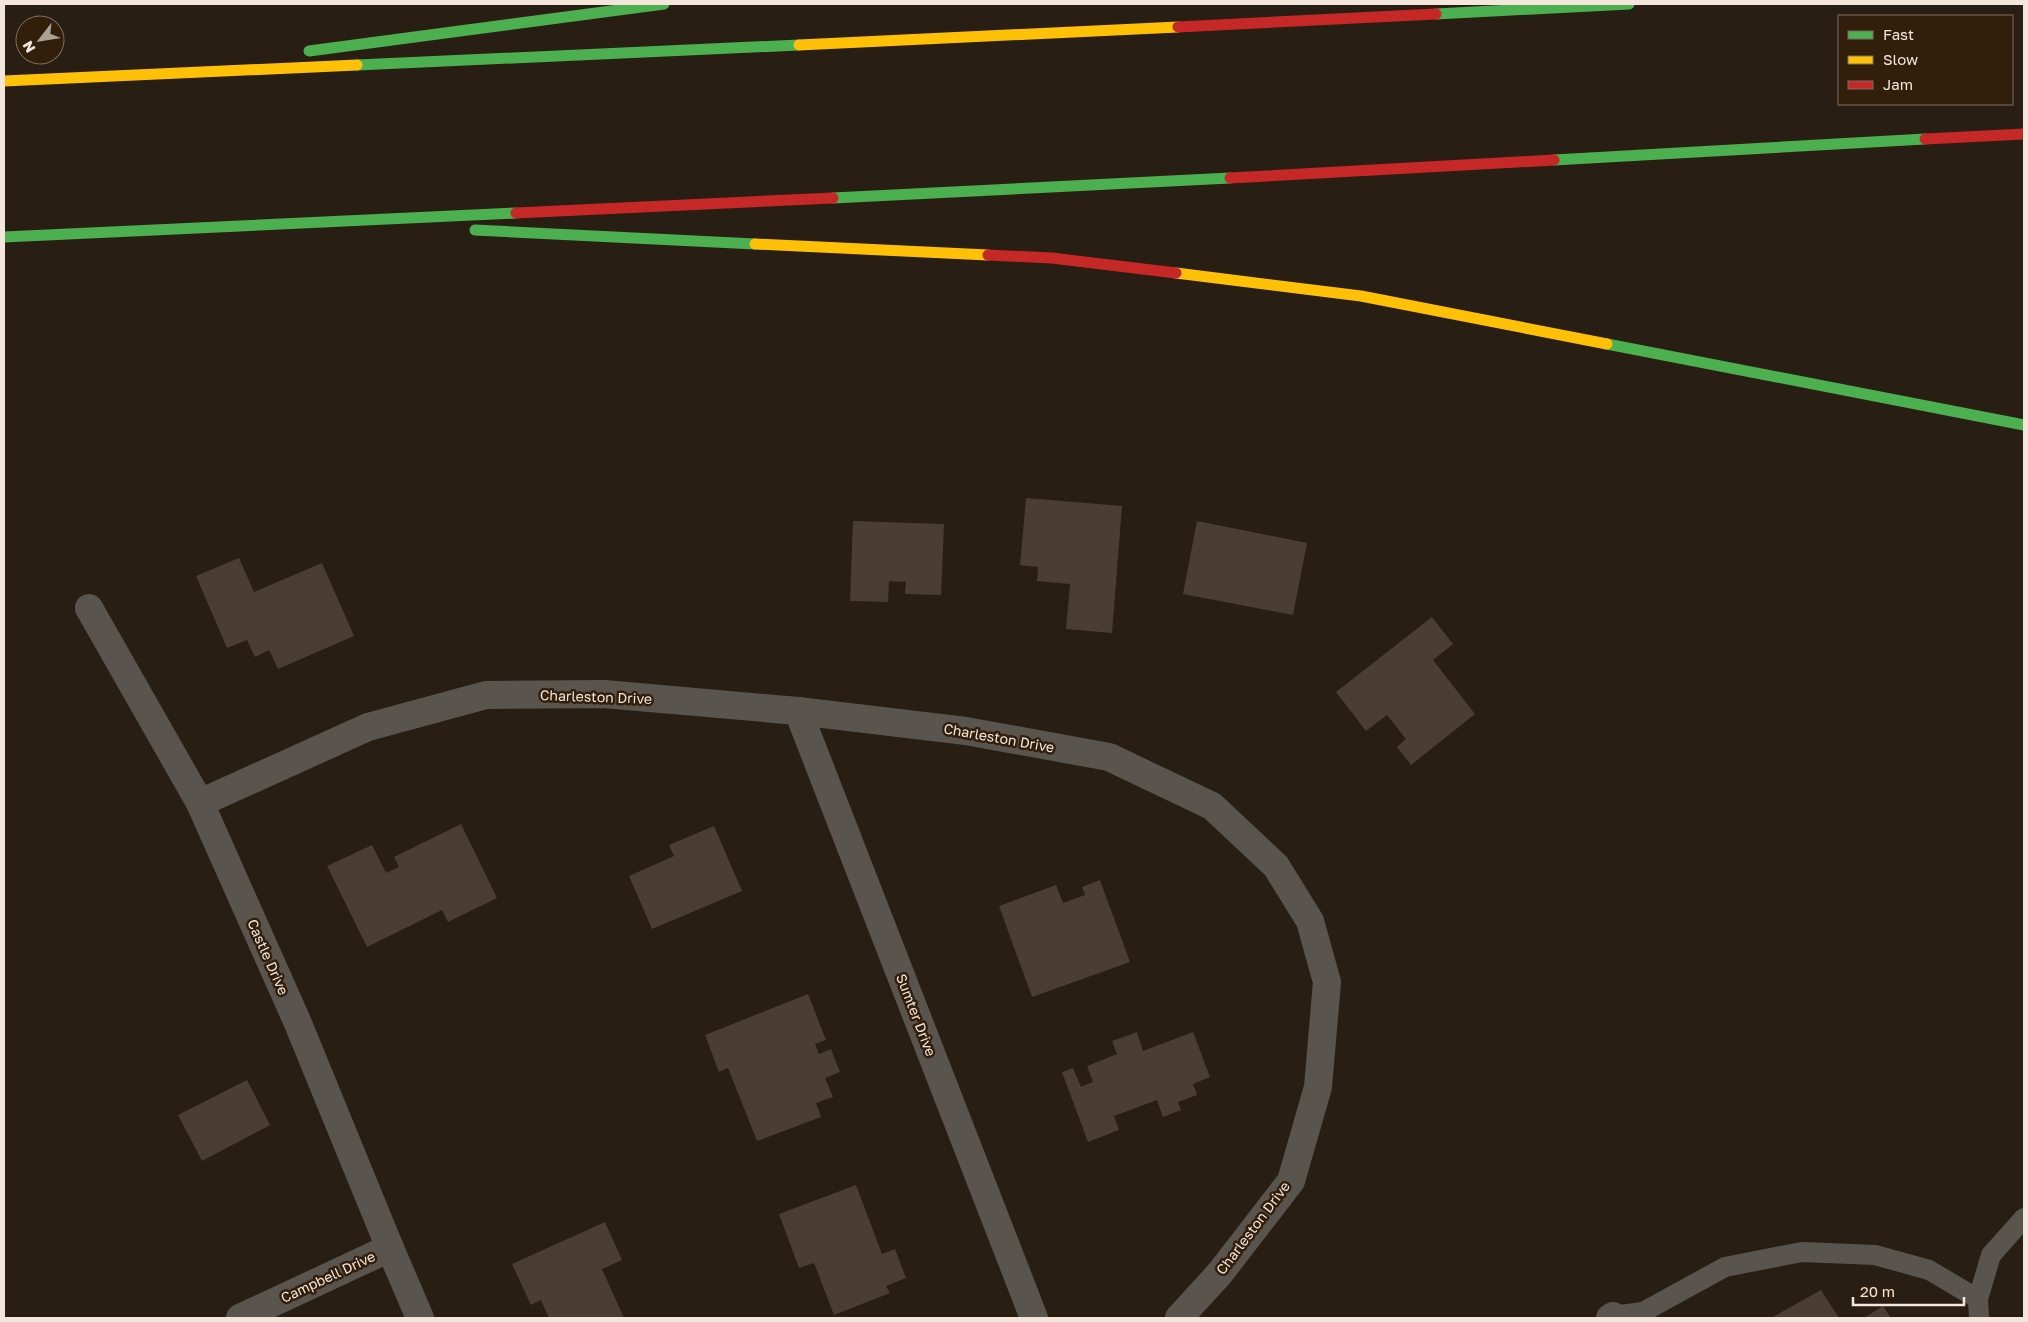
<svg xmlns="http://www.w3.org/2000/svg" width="2028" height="1322" font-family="'Golos Text',sans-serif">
<rect width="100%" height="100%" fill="#291e13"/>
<g fill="#4a3d34">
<polygon points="1026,498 1122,506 1112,633 1066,629 1070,584 1037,581 1038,567 1020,565"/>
<polygon points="853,521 944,524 941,595 905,594 906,582 889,581 888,602 850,601"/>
<polygon points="1197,521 1307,543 1293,615 1183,594"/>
<polygon points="239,558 254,592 322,563 354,636 278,669 269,650 255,657 247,640 227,648 196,576"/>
<polygon points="1432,617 1453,644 1433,660 1475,714 1411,765 1397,747 1406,739 1387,715 1366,731 1336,692"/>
<polygon points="461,824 497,898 448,922 442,910 367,947 327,866 372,845 386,873 399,867 394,857"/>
<polygon points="714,826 742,891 652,929 629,876 674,856 669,845"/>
<polygon points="1100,880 1130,962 1032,997 999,906 1056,885 1063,903 1085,895 1082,887"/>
<polygon points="808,994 826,1040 815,1044 819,1054 831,1049 840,1072 825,1078 833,1097 816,1103 821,1117 757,1141 728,1068 719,1072 705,1035"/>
<polygon points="1137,1032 1143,1051 1193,1032 1210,1077 1193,1084 1197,1095 1178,1102 1181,1110 1163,1117 1157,1100 1114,1116 1119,1130 1088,1142 1062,1072 1073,1068 1081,1087 1093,1082 1087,1066 1117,1054 1112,1041"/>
<polygon points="247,1080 270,1125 202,1161 178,1115"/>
<polygon points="856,1185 882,1254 895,1249 906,1278 886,1286 890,1293 834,1315 814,1263 799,1268 779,1214"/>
<polygon points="605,1222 622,1260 602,1269 624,1318 549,1318 541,1300 531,1305 512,1264"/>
<polygon points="1821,1290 1839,1318 1771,1318"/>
<polygon points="1883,1306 1891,1318 1864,1318"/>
</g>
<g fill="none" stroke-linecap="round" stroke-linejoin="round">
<g stroke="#59554e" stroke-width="20">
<polyline points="1613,1316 1643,1312 1725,1267 1802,1252 1875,1255 1929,1270 1978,1299"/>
<polyline points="1979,1318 1978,1299 1991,1255 2024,1218"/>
</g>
<g stroke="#59554e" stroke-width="28">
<polyline points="89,608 200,803 297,1021 390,1248 420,1318"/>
<polyline points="798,711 1034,1318"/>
<polyline points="200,803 368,727 486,695 604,694 798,711 966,731 1109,757 1212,806 1276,866 1310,921 1327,982 1318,1087 1291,1181 1220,1273 1179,1318"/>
<polyline points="240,1318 390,1248"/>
<polyline points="1610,1318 1613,1316"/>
</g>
<g stroke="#4caf50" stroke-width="11">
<polyline points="1436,14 1629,4"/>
<polyline points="309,51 664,4"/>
<polyline points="357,65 799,45"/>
<polyline points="1554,160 1925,139"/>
<polyline points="833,198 1230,178"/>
<polyline points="475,230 755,244"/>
<polyline points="4,237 516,213"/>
<polyline points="1607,344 2024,425"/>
</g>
<g stroke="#ffc107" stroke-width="11">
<polyline points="799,45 1178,27"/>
<polyline points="4,81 357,65"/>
<polyline points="755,244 988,255"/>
<polyline points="1176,273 1361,296 1607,344"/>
</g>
<g stroke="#c62828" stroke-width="11">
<polyline points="1178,27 1436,14"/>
<polyline points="1925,139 2024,134"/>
<polyline points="1230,178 1554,160"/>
<polyline points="516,213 833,198"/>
<polyline points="988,255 1052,258 1176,273"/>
</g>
</g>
<g text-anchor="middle" stroke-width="5" stroke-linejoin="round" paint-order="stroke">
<g font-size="14" fill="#f4e6db" stroke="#311e0b">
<text transform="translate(596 697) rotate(2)" y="5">Charleston Drive</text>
<text transform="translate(999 738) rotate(10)" y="5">Charleston Drive</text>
<text transform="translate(268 957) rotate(66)" y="5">Castle Drive</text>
<text transform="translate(916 1015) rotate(69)" y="5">Sumter Drive</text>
<text transform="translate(1253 1228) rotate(-53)" y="5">Charleston Drive</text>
<text transform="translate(328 1277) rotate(-25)" y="5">Campbell Drive</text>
</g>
</g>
<rect width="2028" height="1322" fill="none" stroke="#f4e6db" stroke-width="10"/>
<rect x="1838" y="15" width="175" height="90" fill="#311e0b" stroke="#7f6e5e"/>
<rect x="1848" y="31" width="25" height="8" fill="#4caf50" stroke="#7f6e5e"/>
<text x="1883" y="40" font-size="15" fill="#f4e6db">Fast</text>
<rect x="1848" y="56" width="25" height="8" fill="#ffc107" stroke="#7f6e5e"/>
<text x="1883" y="65" font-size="15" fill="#f4e6db">Slow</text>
<rect x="1848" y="81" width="25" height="8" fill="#c62828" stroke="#7f6e5e"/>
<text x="1883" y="90" font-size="15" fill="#f4e6db">Jam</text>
<g transform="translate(40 40) rotate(239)"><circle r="24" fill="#311e0b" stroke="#7f6e5e"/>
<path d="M0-4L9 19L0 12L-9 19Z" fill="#ada095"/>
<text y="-8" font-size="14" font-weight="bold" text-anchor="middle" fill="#f4e6db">N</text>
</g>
<path d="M1853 1297v8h111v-8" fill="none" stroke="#f4e6db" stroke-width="2.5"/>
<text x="1860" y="1297" font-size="15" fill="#f4e6db" stroke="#311e0b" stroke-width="4" paint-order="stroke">20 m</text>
</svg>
